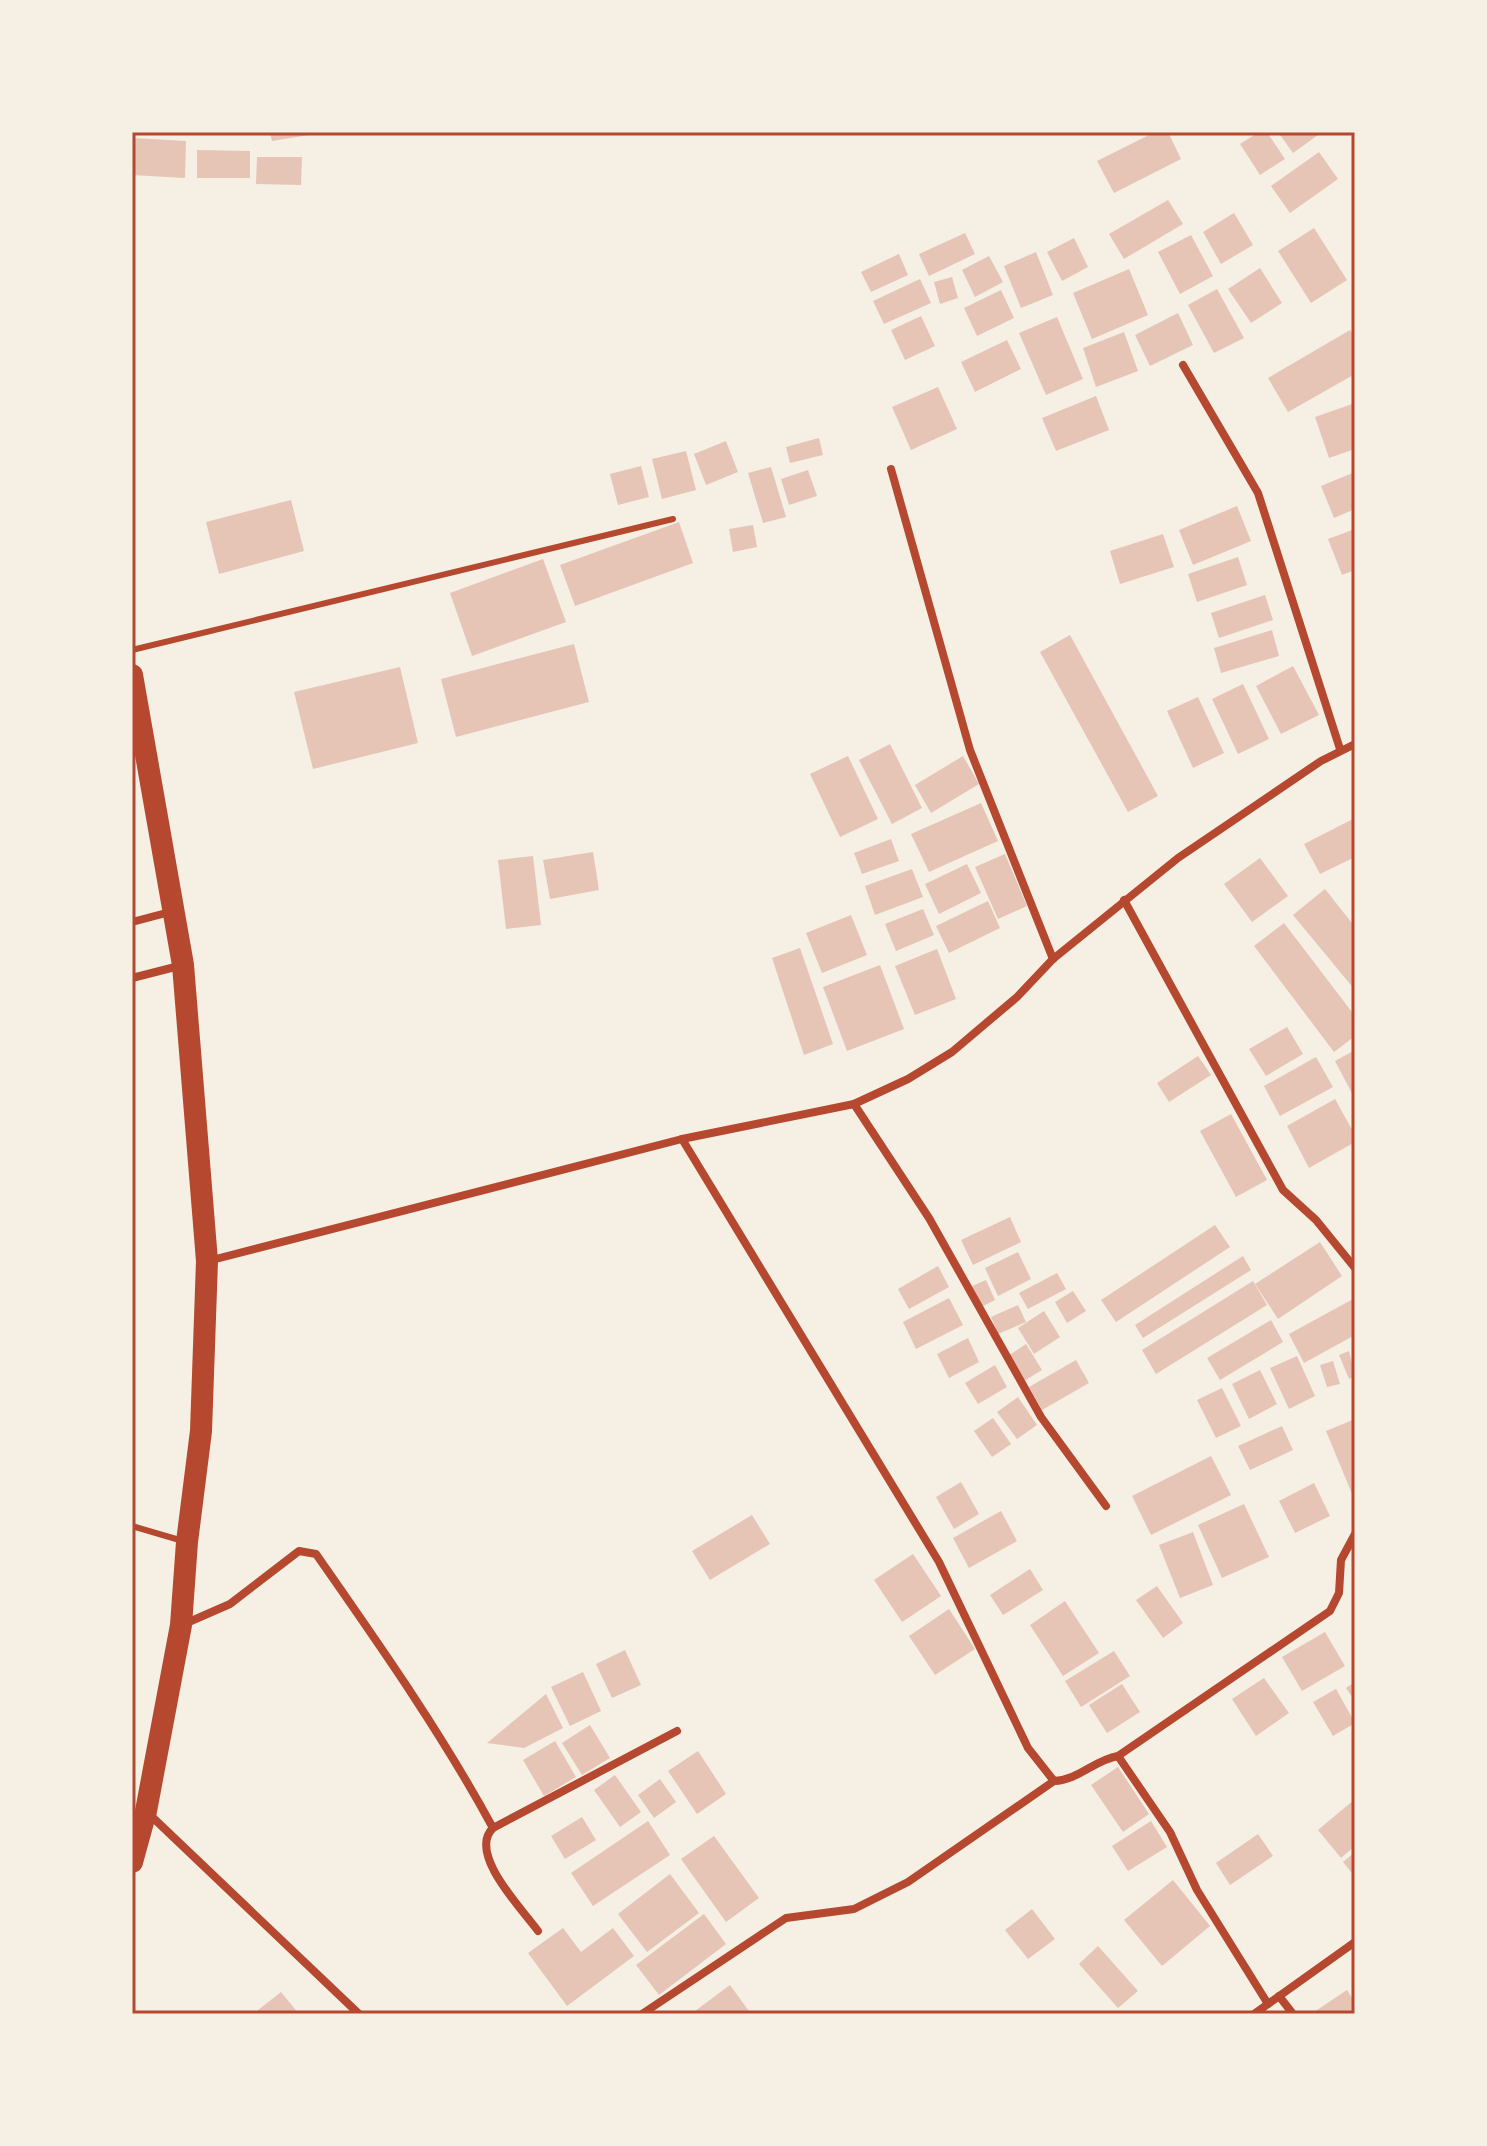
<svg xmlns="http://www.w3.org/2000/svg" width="1487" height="2146" font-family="Quicksand,sans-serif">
<rect width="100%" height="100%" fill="#f6efe4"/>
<g fill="#e6c5b7">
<polygon points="270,132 315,132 315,134 272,141"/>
<polygon points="1155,132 1168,132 1181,159 1114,193 1097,161"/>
<polygon points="1259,132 1267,132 1285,159 1260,175 1240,144"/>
<polygon points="1278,132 1316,132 1318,135 1293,153"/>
<polygon points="134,138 186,141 185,178 132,175"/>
<polygon points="197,150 250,151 250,178 197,178"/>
<polygon points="1319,152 1338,179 1290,213 1271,186"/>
<polygon points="257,157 302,157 301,185 256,184"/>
<polygon points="1168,200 1183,224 1124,259 1109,234"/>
<polygon points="1234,213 1253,245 1221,264 1203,232"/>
<polygon points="1314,228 1347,280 1311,303 1278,251"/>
<polygon points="965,233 975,254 929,276 919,254"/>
<polygon points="1191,235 1213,276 1180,294 1158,252"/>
<polygon points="1074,238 1088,267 1062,281 1047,252"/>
<polygon points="1036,252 1053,295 1021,308 1004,266"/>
<polygon points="899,254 908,275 871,292 861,272"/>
<polygon points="989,256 1003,282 975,297 962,270"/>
<polygon points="1260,268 1282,303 1251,323 1228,289"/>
<polygon points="1129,269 1148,315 1092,339 1073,293"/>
<polygon points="952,277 958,298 940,304 934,282"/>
<polygon points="920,279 931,303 884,324 873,301"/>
<polygon points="1217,289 1244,338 1214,353 1188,305"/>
<polygon points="1001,290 1014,318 977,336 964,308"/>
<polygon points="1178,313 1193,345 1150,366 1135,335"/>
<polygon points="921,316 935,346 905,360 891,330"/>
<polygon points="1057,317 1083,379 1046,395 1019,333"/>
<polygon points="1350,330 1355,338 1355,374 1288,412 1268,378"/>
<polygon points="1124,332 1138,371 1096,387 1083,348"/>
<polygon points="1007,340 1021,369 975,392 961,362"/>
<polygon points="938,387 957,429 911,450 892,407"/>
<polygon points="1096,396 1109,430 1056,451 1042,418"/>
<polygon points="1355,403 1355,449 1329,458 1315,417"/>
<polygon points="819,438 823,455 790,463 786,447"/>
<polygon points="726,441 738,472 706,485 694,454"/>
<polygon points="686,451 696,490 662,499 652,459"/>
<polygon points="641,466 649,497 618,505 610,474"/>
<polygon points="771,467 786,517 763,523 748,473"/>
<polygon points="808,470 817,496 789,505 781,479"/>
<polygon points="1355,472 1355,509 1334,518 1321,486"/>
<polygon points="291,500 304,551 219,574 206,522"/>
<polygon points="1237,506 1251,541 1193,565 1179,530"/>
<polygon points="679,522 693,563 575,606 560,565"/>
<polygon points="753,525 757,547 733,552 729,529"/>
<polygon points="1355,529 1355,570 1342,575 1328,539"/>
<polygon points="1163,534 1174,567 1120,584 1110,551"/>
<polygon points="1238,557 1247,585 1197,602 1188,574"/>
<polygon points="543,559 566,622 472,656 450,593"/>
<polygon points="1265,595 1273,620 1219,638 1211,613"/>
<polygon points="1272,630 1279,656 1221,673 1214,648"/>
<polygon points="1070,635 1158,796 1128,812 1040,652"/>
<polygon points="574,644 589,702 456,737 441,679"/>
<polygon points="1293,666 1319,715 1281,734 1256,686"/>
<polygon points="400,667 418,743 313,769 294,692"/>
<polygon points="1243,684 1269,739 1238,754 1212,699"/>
<polygon points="1198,697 1224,753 1193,768 1167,711"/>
<polygon points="890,744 922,808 892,824 859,760"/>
<polygon points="848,756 878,819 840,837 810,774"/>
<polygon points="963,756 979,784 931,813 915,785"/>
<polygon points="981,803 998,841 929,872 911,834"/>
<polygon points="1355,818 1355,857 1320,874 1304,844"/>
<polygon points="891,839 899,861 862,874 854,853"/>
<polygon points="593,852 599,890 550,899 543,860"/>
<polygon points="1005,854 1027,906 998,919 975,867"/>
<polygon points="533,856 541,925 506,929 498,860"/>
<polygon points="1260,858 1288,896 1252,922 1224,884"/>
<polygon points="967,864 981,893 939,914 925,884"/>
<polygon points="912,869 923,897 875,915 865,886"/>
<polygon points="1325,889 1355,927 1355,990 1293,915"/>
<polygon points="988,901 1000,928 949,953 936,926"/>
<polygon points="923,909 934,935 896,951 885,924"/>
<polygon points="851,915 867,955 822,973 806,933"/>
<polygon points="1284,923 1355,1016 1355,1036 1334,1052 1254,946"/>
<polygon points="800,948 833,1044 804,1055 772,958"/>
<polygon points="937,949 956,999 915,1015 895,966"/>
<polygon points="880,965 904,1029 847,1051 823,987"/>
<polygon points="1287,1027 1303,1054 1266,1076 1249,1049"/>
<polygon points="1355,1050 1355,1099 1335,1061"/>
<polygon points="1198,1056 1211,1075 1169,1102 1157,1083"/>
<polygon points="1316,1057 1333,1087 1280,1116 1264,1086"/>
<polygon points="1335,1099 1355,1135 1355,1142 1309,1168 1287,1126"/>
<polygon points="1231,1114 1267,1180 1236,1197 1200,1131"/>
<polygon points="1010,1217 1021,1242 973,1265 961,1240"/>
<polygon points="1215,1225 1230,1247 1116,1322 1101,1300"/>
<polygon points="1320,1242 1342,1276 1278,1319 1255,1284"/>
<polygon points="1018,1252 1031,1279 998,1296 985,1268"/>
<polygon points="1243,1256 1251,1270 1143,1338 1135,1325"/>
<polygon points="938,1266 949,1287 909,1309 898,1289"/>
<polygon points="1057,1273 1066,1289 1028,1309 1019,1293"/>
<polygon points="986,1280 995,1300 981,1307 972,1286"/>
<polygon points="1253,1281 1267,1305 1156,1374 1142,1350"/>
<polygon points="1073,1291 1086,1311 1067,1323 1055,1302"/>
<polygon points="949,1298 963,1325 916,1349 903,1322"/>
<polygon points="1353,1299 1355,1335 1304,1363 1289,1334"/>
<polygon points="1018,1305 1026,1322 998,1334 991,1317"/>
<polygon points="1044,1311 1060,1337 1034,1354 1018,1328"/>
<polygon points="1271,1320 1283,1342 1220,1380 1207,1358"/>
<polygon points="968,1338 979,1362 949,1378 937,1354"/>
<polygon points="1026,1344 1042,1370 1024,1381 1008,1356"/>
<polygon points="1349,1351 1355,1376 1349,1379 1339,1355"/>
<polygon points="1297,1356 1315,1396 1289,1409 1270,1368"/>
<polygon points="1076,1360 1089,1383 1042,1410 1029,1387"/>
<polygon points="1333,1361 1340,1384 1327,1387 1320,1365"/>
<polygon points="995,1365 1007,1387 978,1404 965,1383"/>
<polygon points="1260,1370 1277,1404 1249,1419 1232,1384"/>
<polygon points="1222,1388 1241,1426 1216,1438 1197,1400"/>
<polygon points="1018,1397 1037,1425 1017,1439 997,1412"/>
<polygon points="993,1418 1011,1444 992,1457 974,1431"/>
<polygon points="1355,1419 1355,1501 1326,1431"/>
<polygon points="1282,1426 1293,1450 1250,1470 1238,1446"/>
<polygon points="1211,1456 1231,1495 1151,1535 1132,1496"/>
<polygon points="961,1482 979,1514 954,1529 936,1497"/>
<polygon points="1314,1483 1330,1516 1295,1533 1279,1501"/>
<polygon points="1244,1504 1269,1557 1222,1578 1198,1525"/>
<polygon points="1001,1511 1017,1541 969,1568 953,1538"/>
<polygon points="752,1515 770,1544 710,1580 692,1551"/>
<polygon points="1193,1532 1213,1585 1180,1598 1159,1545"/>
<polygon points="913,1554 941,1596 902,1622 874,1580"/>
<polygon points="1030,1569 1043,1590 1003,1615 990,1595"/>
<polygon points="1157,1586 1183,1623 1163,1638 1136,1600"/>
<polygon points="1065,1601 1099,1653 1063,1676 1030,1625"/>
<polygon points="949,1609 975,1649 935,1675 909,1636"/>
<polygon points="1325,1632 1345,1666 1302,1691 1282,1657"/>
<polygon points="625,1650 641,1685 612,1698 596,1664"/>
<polygon points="1114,1651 1130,1676 1081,1707 1065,1681"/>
<polygon points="583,1672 601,1711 570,1726 551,1687"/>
<polygon points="1264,1678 1289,1713 1256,1736 1232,1699"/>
<polygon points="1355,1682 1355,1701 1346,1688"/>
<polygon points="1122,1684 1140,1712 1107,1733 1089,1705"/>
<polygon points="1336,1689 1355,1723 1333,1736 1313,1702"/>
<polygon points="546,1694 563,1728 524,1748 487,1743"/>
<polygon points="590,1725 610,1758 582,1775 562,1743"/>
<polygon points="555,1741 576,1777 544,1796 523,1760"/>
<polygon points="698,1751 726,1794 697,1814 668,1771"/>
<polygon points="1118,1767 1149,1814 1123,1832 1091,1785"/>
<polygon points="615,1775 641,1812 620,1827 594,1790"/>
<polygon points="660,1779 676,1802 654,1818 638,1795"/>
<polygon points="1355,1799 1355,1846 1341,1858 1318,1830"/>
<polygon points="582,1817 596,1840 565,1859 551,1836"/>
<polygon points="648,1821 670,1855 593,1906 571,1873"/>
<polygon points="1151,1821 1167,1847 1128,1871 1112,1846"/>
<polygon points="1258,1834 1273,1856 1230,1885 1216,1863"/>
<polygon points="714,1836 759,1898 726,1922 681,1859"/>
<polygon points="1355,1852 1355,1877 1343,1862"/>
<polygon points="670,1874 699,1913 647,1952 618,1914"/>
<polygon points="1173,1880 1210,1926 1162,1966 1124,1920"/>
<polygon points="1032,1909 1055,1939 1028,1959 1005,1930"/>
<polygon points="704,1914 726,1944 659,1995 636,1965"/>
<polygon points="563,1928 581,1952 613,1928 634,1956 567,2006 528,1953"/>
<polygon points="1098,1946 1138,1991 1118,2008 1079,1964"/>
<polygon points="730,1985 751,2014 691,2014"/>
<polygon points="1347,1990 1355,2003 1355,2014 1316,2014 1314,2012"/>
<polygon points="281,1992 299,2014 253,2014"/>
</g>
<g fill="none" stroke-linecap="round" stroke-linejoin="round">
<g stroke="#b5482f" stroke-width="6">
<polyline points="132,650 673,519"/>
<polyline points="132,1526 183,1541"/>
</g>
<g stroke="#b5482f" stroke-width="8">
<polyline points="1183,365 1258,493 1340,749"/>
<polyline points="891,469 970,750 1053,959"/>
<polyline points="1124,900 1283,1190 1316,1220 1355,1268"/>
<polyline points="132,922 170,912"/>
<polyline points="132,978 183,965"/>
<polyline points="854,1104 929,1218 1041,1417 1106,1506"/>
<polyline points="682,1139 854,1104 908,1079 952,1052 1017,997 1053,959 1178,858 1321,761 1355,744"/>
<path d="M208,1261L682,1139L939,1562L1028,1748L1054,1781C1079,1780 1094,1760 1118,1756L1330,1611L1339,1593L1341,1560L1355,1534"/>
<path d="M182,1625L230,1604L299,1551L316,1554C378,1643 441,1732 493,1828C467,1853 522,1909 538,1931"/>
<polyline points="1118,1756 1170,1832 1197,1890 1268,2004"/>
<polyline points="148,1813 359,2014"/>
<polyline points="493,1828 677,1731"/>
<polyline points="1279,1996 1293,2014"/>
<polyline points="642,2014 786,1918 854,1909 908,1882 1054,1781"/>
<polyline points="1254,2014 1355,1942"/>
</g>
<polyline stroke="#b5482f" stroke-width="22" points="132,675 183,965 207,1261 201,1431 187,1542 181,1625 146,1811 132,1862"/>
</g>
<rect width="1487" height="2146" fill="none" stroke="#f6efe4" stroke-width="268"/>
<rect x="134" y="134" width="1219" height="1878" fill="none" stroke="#b5482f" stroke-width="3"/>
</svg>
